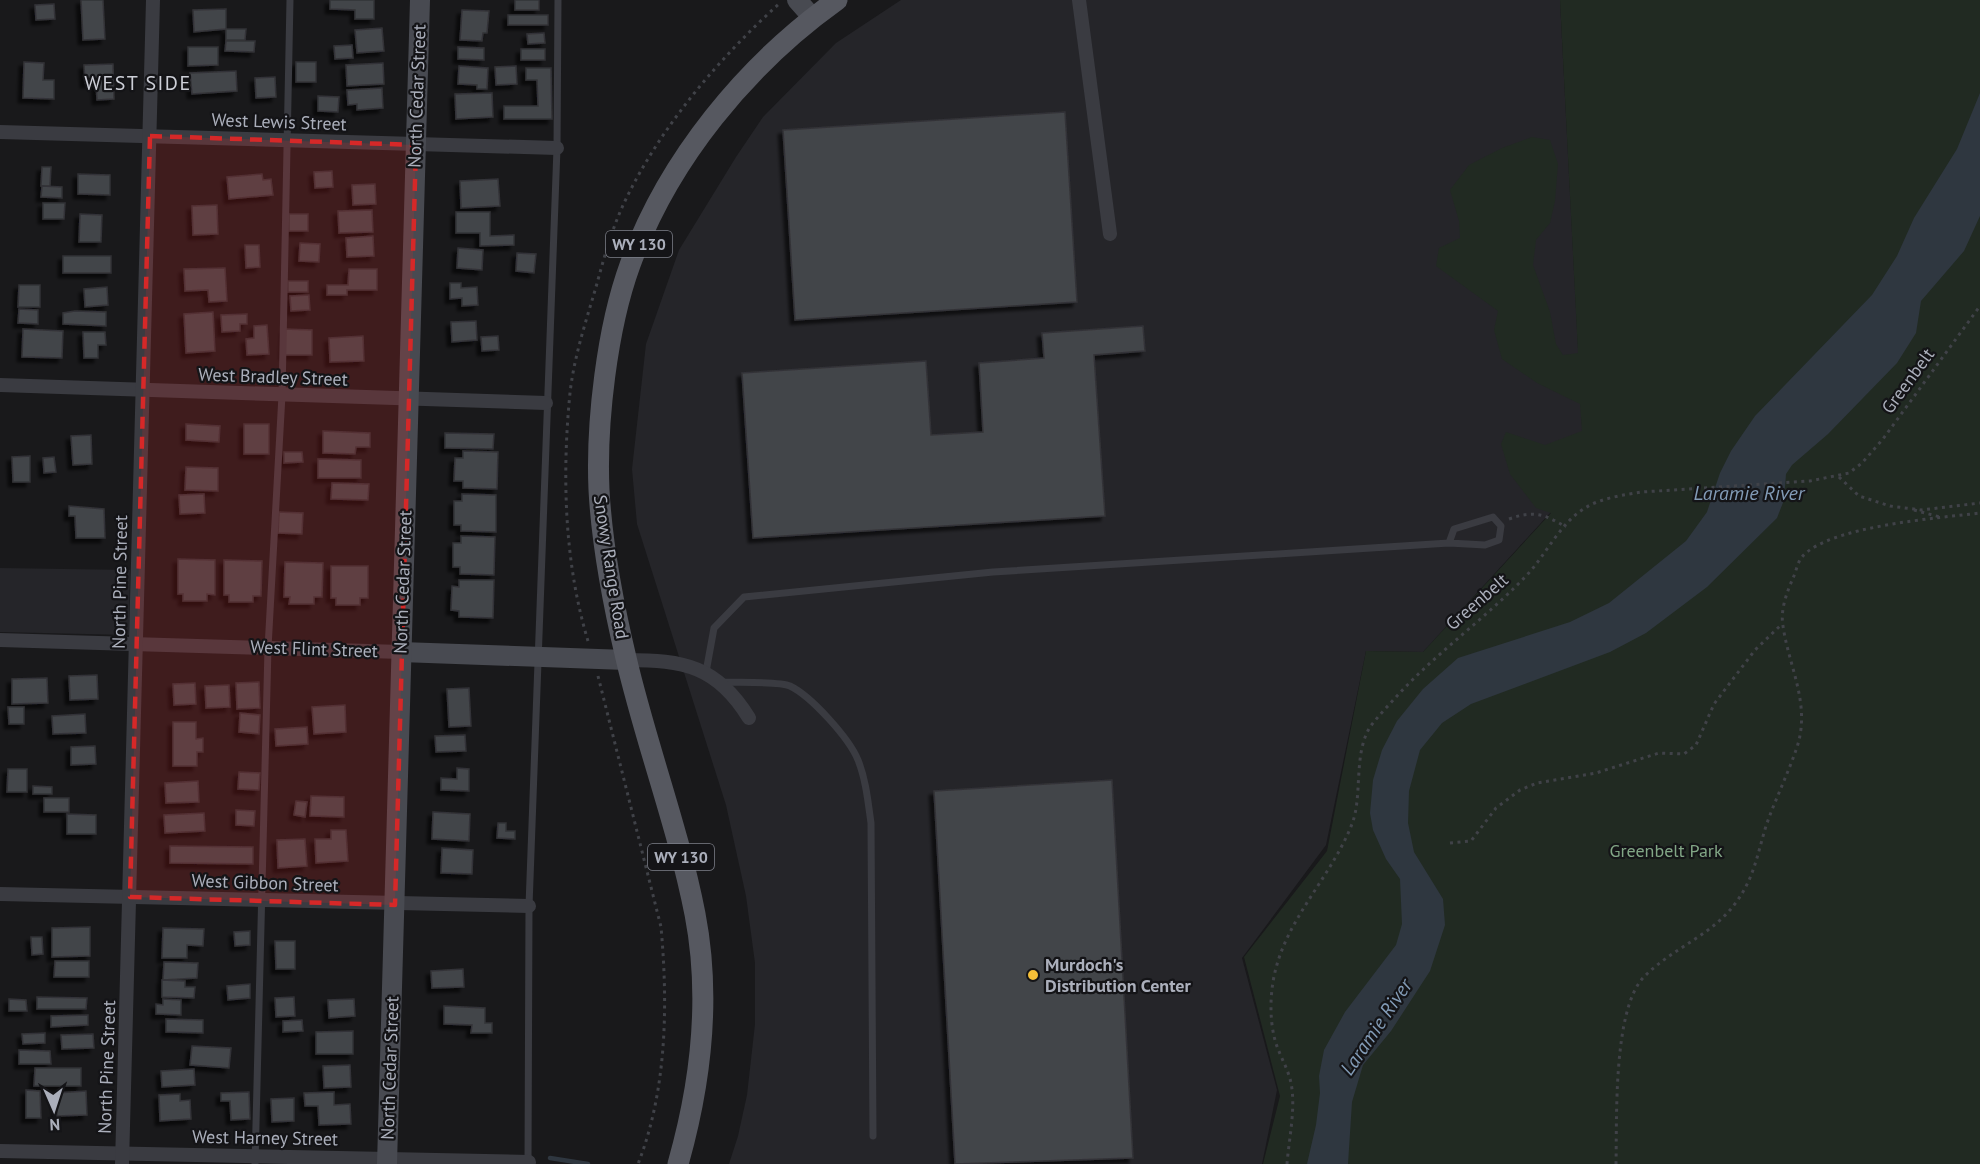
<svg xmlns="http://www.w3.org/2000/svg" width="1980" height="1164" font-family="'PT Sans',sans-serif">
<defs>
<filter id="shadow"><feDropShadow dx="-4.5" dy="4.5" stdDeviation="1.5" flood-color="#0009"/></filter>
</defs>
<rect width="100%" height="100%" fill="#19191b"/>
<g fill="#252529">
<polygon points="901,0 1560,0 1584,464 1551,512 1423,652 1366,651 1326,845 1242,958 1277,1090 1262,1164 729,1164 738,1136 747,1095 755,1024 755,963 746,896 726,805 637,524 632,469 646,344 679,250 736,157 763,117 836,43"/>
<polygon points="0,568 130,570 129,635 0,632"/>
</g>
<polygon fill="#212a22" points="1560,0 1980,0 1980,1164 1263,1164 1280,1096 1244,957 1327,851 1366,651 1423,652 1551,513 1536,508 1510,474 1501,444 1506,432 1545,445 1582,431 1580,404 1537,383 1502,359 1494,330 1498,311 1436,266 1439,248 1460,238 1459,221 1450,190 1469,165 1502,148 1532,137 1550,140 1558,164 1555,201 1550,223 1536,240 1533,265 1550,312 1556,344 1563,355 1578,353"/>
<polygon fill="#2f3740" points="1980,93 1980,216 1964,251 1921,301 1916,333 1897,363 1828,434 1792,465 1786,474 1784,500 1777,518 1707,587 1646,633 1610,652 1471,704 1442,723 1420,750 1409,791 1408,823 1414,852 1443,899 1445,925 1430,971 1391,1031 1363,1065 1352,1102 1348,1164 1307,1164 1316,1125 1320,1093 1319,1076 1324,1050 1345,1012 1396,945 1402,924 1400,879 1386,859 1373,830 1370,813 1373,780 1382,750 1397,721 1423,689 1458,658 1570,622 1609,603 1686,541 1707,512 1720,473 1731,451 1755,416 1872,295 1897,256 1914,218 1957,149"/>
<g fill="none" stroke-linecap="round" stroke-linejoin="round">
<polyline stroke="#2f3740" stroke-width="4.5" points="550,1158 588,1164"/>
</g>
<g fill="#434448" stroke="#333337" stroke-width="1.5" filter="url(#shadow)">
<polygon points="81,0 103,0 105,39 83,40"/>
<polygon points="330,0 374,0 374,19 355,19 355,10 330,9"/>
<rect x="515" y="0" width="24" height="10"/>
<polygon points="54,4 55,19 36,20 35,5"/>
<polygon points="226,9 226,29 194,32 193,10"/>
<polygon points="462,10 489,11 487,33 483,33 482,41 460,40"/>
<rect x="508" y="15" width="40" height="10"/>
<polygon points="382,28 384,51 357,53 355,30"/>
<polygon points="226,29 246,29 245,40 226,40"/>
<polygon points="544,33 545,43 528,44 527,34"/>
<polygon points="226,41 255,41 254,52 225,51"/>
<polygon points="352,45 353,58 335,59 334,46"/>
<polygon points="188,47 218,47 218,65 188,66"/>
<polygon points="458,47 484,48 484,60 458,59"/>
<rect x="521" y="49" width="24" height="11"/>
<polygon points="24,62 44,63 43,80 54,80 54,99 23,98"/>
<rect x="296" y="62" width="20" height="20"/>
<polygon points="383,63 384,84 347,86 346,65"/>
<polygon points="113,64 114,99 97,100 96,83 85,83 84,65"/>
<polygon points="459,66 488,68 487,89 477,89 477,85 458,84"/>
<polygon points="516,66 517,84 496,85 495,67"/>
<polygon points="526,68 551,68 552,119 504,119 504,106 538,106 537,80 526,80"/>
<polygon points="236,71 237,91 192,94 190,73"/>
<polygon points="275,77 276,97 256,98 255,78"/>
<polygon points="382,88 383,108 357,110 357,104 348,105 347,90"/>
<polygon points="492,93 493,117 456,119 455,94"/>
<polygon points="318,96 339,97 338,112 318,111"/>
<polygon points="1065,112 1077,302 795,320 783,130"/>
<polygon points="42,167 51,167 50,186 41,186"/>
<polygon points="332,171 333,187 315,188 314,172"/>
<polygon points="78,174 110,175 110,195 78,194"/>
<polygon points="262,174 263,180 271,179 273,195 229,199 227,177"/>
<polygon points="498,179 500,206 461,208 460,181"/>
<polygon points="375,184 376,204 353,205 352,185"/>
<polygon points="42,186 62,187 62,198 41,197"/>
<polygon points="43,203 65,203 64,219 43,219"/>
<polygon points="217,205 218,234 193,235 192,206"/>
<polygon points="372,210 373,232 339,233 338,211"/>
<polygon points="456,212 490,212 490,236 514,235 514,245 480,246 480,233 456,233"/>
<polygon points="80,214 102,215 101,242 79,242"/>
<rect x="289" y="214" width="19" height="17"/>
<polygon points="373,236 374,256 347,257 346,238"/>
<polygon points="300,243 320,244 319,262 299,261"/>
<polygon points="245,245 259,245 260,267 246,268"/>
<polygon points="458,248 483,250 482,270 457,268"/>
<polygon points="517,253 536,254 534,273 516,271"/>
<rect x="63" y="256" width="48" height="17"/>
<polygon points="225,268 227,301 209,302 208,290 185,291 184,269"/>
<polygon points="349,269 377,269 377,290 347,290 347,295 327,295 327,285 348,285"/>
<rect x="288" y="281" width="20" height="11"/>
<polygon points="450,283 461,283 461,288 477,287 478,305 462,306 462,298 450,299"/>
<polygon points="19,285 40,285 40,307 18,307"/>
<polygon points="107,287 108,305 85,307 84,289"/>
<polygon points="309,295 310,310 291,311 290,296"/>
<polygon points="19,309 38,310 38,324 18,323"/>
<polygon points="75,311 106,312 106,326 63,324 63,313"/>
<polygon points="213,312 215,351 186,353 184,314"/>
<polygon points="247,314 247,324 240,324 240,331 222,332 221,315"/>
<polygon points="476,321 477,340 452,342 451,322"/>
<polygon points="267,325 269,354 247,355 246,339 254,338 254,326"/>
<polygon points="1143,326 1145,351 1094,355 1105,516 753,538 742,373 926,361 931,435 983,432 979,363 1044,358 1042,333"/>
<polygon points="23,329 63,331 62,358 22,357"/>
<polygon points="285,329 312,330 312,355 284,355"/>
<polygon points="83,332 105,332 106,345 98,345 98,358 84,358"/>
<polygon points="363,336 364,361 330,362 329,338"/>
<polygon points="498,336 499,350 482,351 481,337"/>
<polygon points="186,424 220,426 219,442 186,440"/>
<rect x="244" y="424" width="25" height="30"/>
<polygon points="323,431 370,433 370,447 356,447 355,454 323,453"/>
<polygon points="445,433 494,434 493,449 445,448"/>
<polygon points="91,435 92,464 73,465 71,436"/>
<polygon points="463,451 498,452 497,489 463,488 463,481 454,481 455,458 463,458"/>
<polygon points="284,452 302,452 303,462 284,463"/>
<polygon points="30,456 30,482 13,482 12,457"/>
<polygon points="54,457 56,472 44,473 43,458"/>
<polygon points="318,459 361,460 361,478 318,478"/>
<polygon points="186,467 218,468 218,491 185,490"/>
<polygon points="332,483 369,484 368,500 331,499"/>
<polygon points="204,494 205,513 180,514 179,495"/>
<polygon points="462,494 496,495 496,532 461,531 461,525 454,525 454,501 462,501"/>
<polygon points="69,506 104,509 105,538 76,538 75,516 69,516"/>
<polygon points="279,512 303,513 302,534 278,533"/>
<polygon points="461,536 495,537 494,575 460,574 460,567 453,567 453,543 461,543"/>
<polygon points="178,559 215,560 215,595 207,594 207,601 183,601 183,594 178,594"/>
<polygon points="224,560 262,561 261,596 253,596 253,602 229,602 229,595 224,595"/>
<polygon points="285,562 323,563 322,597 314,597 314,604 289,604 290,597 284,597"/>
<polygon points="331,566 368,566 368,598 360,598 360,605 336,605 336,598 331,598"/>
<polygon points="459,580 494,580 493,618 459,617 459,611 451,610 452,586 459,587"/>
<polygon points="97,675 98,699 70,700 69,676"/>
<polygon points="47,678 48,703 12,704 12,679"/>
<polygon points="259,682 260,708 237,709 236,683"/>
<polygon points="195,683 196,704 174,705 173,684"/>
<polygon points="229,685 230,707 206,708 205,686"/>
<polygon points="469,688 471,726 449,727 447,689"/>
<polygon points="345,705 346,732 314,734 312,707"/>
<polygon points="8,707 24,707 24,724 9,724"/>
<polygon points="240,713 260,715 259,734 239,732"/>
<polygon points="85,714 86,733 53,734 52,716"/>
<polygon points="173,722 196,722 196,739 203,738 203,752 197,752 197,766 173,766"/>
<polygon points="307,727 308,744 276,746 275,729"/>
<polygon points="465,735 466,751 436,752 435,736"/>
<polygon points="95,746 96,764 71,765 71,747"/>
<polygon points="457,768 469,769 469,791 441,790 441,778 457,779"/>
<polygon points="8,769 27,769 27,792 7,792"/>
<polygon points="239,772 260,773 259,790 238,789"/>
<polygon points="1112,780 1133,1158 955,1164 934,791"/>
<polygon points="198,781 199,802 166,803 165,783"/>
<polygon points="33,786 52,787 52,794 33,794"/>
<polygon points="311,796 344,797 344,817 310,816"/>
<rect x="44" y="798" width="25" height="14"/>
<polygon points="296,801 307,802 305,817 294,815"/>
<polygon points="236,810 255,811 254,826 236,825"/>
<polygon points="433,812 470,814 469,841 432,839"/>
<polygon points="204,813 205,831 165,833 164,815"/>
<polygon points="67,814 96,815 96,834 67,834"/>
<polygon points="498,823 506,823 506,831 515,831 515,839 497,838"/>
<polygon points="331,830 346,830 348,861 316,863 315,839 331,839"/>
<polygon points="305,839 307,866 278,868 277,840"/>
<polygon points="170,846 253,847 253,864 170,863"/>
<polygon points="442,848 473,850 472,874 441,873"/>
<polygon points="90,927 90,956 52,957 52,928"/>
<polygon points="163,928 204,929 203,946 187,945 187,958 162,958"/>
<polygon points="250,931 250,945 235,946 234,932"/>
<polygon points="31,937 42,937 43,954 32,955"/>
<polygon points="275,941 295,941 295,969 276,969"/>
<polygon points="55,961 89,961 89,977 54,977"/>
<polygon points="164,962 198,963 197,978 163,980"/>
<polygon points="463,969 464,987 432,988 431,971"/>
<polygon points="162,980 185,981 185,987 195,987 194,998 162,997"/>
<polygon points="250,984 250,998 228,1000 227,986"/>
<polygon points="37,997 87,998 86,1009 37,1009"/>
<polygon points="294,997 295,1016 276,1017 275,998"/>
<polygon points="9,999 26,1000 27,1011 9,1011"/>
<polygon points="163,999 181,1000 181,1015 156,1014 156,1004 163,1005"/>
<polygon points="354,999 355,1016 329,1018 328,1000"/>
<polygon points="444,1006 485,1008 485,1023 492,1023 492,1033 471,1033 472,1025 444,1024"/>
<polygon points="88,1015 88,1025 51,1027 51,1016"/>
<polygon points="166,1019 203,1020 203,1033 166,1032"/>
<polygon points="302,1020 303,1031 283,1032 283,1021"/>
<polygon points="353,1031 353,1054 316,1054 316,1032"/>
<polygon points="45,1033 45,1043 23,1044 22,1034"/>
<polygon points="93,1034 94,1048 62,1049 61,1035"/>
<polygon points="192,1046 231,1048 229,1068 190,1065"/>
<polygon points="19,1050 50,1051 51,1064 19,1064"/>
<polygon points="350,1065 351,1087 324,1088 323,1066"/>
<polygon points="35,1068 81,1068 81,1086 34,1086"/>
<polygon points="194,1069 195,1085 162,1087 161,1071"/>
<polygon points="26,1090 40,1091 41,1118 26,1118"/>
<polygon points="86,1091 87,1115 57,1116 56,1093"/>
<polygon points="249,1092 250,1119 231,1120 230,1101 221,1101 221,1093"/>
<polygon points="334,1092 334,1105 350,1104 351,1124 319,1125 318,1106 305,1106 304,1093"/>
<polygon points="180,1094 180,1101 190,1100 191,1119 160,1121 159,1095"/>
<polygon points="294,1098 294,1121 272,1122 271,1099"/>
</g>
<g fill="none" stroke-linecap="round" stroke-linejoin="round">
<g stroke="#404248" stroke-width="3" stroke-dasharray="3 4.5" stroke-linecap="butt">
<polyline points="1839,477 1859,496 1890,506 1921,510 1980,503"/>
<polyline points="1914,510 1940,517"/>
<path d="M1509,519C1534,510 1544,514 1566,527"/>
<path d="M588,641C564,562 562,474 570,393C574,357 586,321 596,287C604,258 612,228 625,201C661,126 720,57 781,2"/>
<path d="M598,676L661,927C668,1005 667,1090 638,1164"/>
<polyline points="1450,843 1471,841 1496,808 1520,790 1537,783 1596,773 1659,753 1684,754 1696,745 1714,704 1755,650 1782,624"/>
<path d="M1287,1164C1289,1138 1296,1108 1291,1083C1288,1068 1279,1055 1275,1040C1269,1018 1270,990 1276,968C1290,915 1332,875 1352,824C1363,795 1353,755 1370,727C1378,716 1388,706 1397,696C1437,652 1485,619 1526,576C1546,555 1560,523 1585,508C1601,498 1623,495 1642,492L1810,481L1849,473L1862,463L1883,439L1980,306"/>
<path d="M1616,1164C1617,1119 1613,1011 1643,978C1671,948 1713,936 1737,901C1754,878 1758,852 1766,826C1775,800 1787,776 1796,750C1812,706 1789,668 1783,626C1780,610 1787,592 1793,578C1796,572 1798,561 1802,557C1828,526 1939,518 1980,513"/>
</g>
<g stroke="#3a3b41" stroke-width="7">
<polyline points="706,672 714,628 744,597 993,572 1449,543 1485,545 1499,540 1501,526 1493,517 1454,529 1449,543"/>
<path d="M721,682C735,683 779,681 790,686C811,696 849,738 858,760C866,780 868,802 871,823L873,1136"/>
<polyline points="255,1164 268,648 282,395 290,0"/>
<polyline points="528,1164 529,906 557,148 558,0"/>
</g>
<g stroke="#3a3b41" stroke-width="14">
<polyline points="1079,0 1110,234"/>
<polyline points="0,132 557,148"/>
<polyline points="0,385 546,403"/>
<polyline points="0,640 401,652"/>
<path d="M626,660C684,660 717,666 749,718"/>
<polyline points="0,894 529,906"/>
<polyline points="0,1151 529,1162"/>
<polyline points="122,1164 153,0"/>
</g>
<g stroke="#484a51" stroke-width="20">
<polyline points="797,0 812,17"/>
<polyline points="401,652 626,660"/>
<polyline points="387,1164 420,0"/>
</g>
<path stroke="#565860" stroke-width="21" d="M678,1164C701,1083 711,997 695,914C678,827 646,744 626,658C613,603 602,546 599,490C596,423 607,328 630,265C668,160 746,65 837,0"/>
</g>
<path fill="#d62828" fill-opacity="0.2" stroke="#d62828" stroke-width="4.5" stroke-dasharray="12 8" stroke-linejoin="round" d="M150,136L416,145L395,905L130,897Z"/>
<circle fill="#f5bf38" stroke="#141417" stroke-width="2" cx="1033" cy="975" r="6"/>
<g text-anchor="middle" stroke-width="4.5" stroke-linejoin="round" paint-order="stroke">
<g fill="#141417" stroke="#7e808a" stroke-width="1.5">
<rect x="606" y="231" width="66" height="26" rx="4.5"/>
<rect x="648" y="844" width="66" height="26" rx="4.5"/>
</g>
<g font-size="16" font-weight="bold" fill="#abafbb">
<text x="639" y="250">WY 130</text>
<text x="681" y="863">WY 130</text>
</g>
<g font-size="18" fill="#abafbb" stroke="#141417">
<text transform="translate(417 96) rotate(-88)" y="6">North Cedar Street</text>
<text transform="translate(279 122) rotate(2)" y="6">West Lewis Street</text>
<text transform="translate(273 377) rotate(2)" y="6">West Bradley Street</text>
<text transform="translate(1908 381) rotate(-54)" y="6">Greenbelt</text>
<text transform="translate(611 567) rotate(81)" y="6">Snowy Range Road</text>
<text transform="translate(120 582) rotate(-89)" y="6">North Pine Street</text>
<text transform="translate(403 582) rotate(-88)" y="6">North Cedar Street</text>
<text transform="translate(1477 602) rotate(-41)" y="6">Greenbelt</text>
<text transform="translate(314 649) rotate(2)" y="6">West Flint Street</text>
<text transform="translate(265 883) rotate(2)" y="6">West Gibbon Street</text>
<text transform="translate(107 1067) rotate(-88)" y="6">North Pine Street</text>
<text transform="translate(390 1068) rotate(-88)" y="6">North Cedar Street</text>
<text transform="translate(265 1138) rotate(1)" y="6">West Harney Street</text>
</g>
<g font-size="18" fill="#82a686" stroke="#141417">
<text x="1666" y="857">Greenbelt Park</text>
</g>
<g font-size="18" font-weight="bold" fill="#abafbb" stroke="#141417" text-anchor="start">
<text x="1045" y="971">Murdoch's<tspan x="1045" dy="21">Distribution Center</tspan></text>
</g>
<g font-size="20" letter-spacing="1.5" fill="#cdcfd7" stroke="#141417">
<text x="138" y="90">WEST SIDE</text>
</g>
<g font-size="20" font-style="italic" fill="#829bb6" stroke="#141417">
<text x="1749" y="500">Laramie River</text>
<text transform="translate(1376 1027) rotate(-56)" y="7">Laramie River</text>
</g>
</g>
<g transform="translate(54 1110) rotate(177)" stroke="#141417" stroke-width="4.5" paint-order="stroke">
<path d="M0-4.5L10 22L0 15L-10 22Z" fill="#abafbb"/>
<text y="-9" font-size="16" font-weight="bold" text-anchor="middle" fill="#abafbb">N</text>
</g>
</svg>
